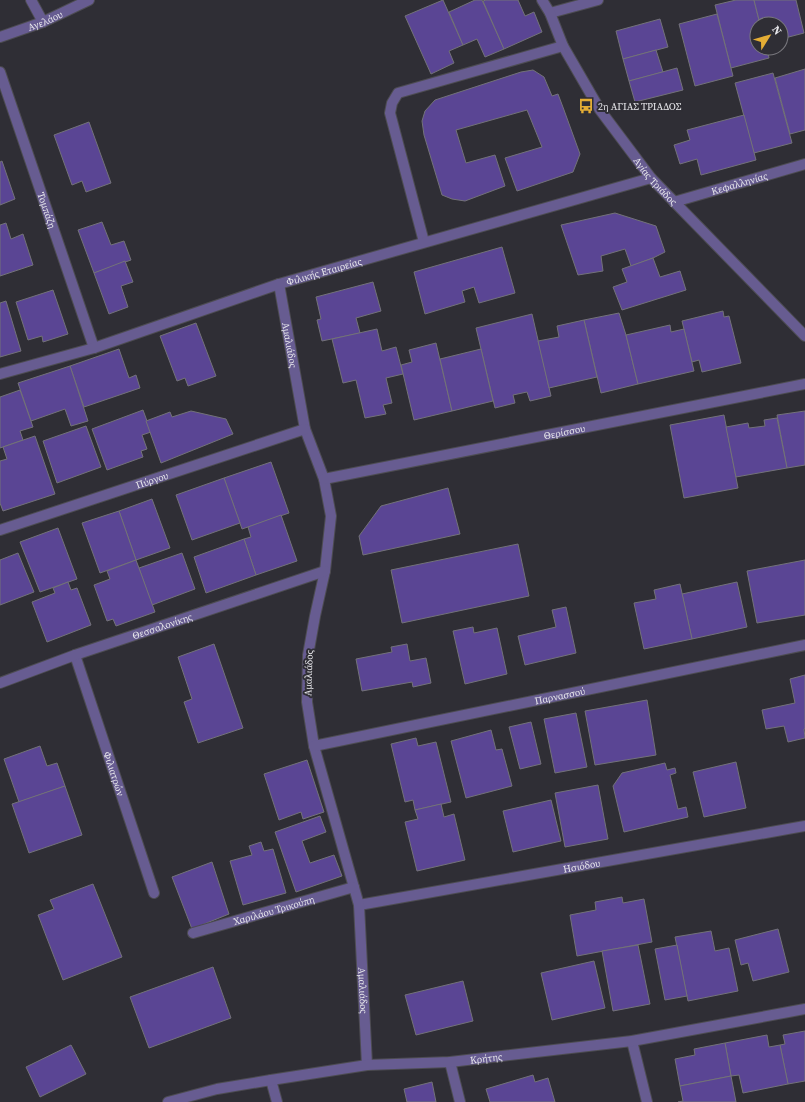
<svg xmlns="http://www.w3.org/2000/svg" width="805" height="1102" font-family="'Source Serif 4',serif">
<rect width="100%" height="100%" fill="#2f2e35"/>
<g fill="#5a4594" stroke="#737279">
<polygon points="443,0 463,45 449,51 454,63 431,74 405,16"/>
<polygon points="475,0 482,0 504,49 485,57 477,39 463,45 449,12"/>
<polygon points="486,0 518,0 525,16 534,12 542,32 504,49 483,1"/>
<polygon points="736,0 754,0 760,24 757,24 757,48 767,48 769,58 731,68 715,5"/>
<polygon points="754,0 796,0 804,33 781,39 781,24 760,24"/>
<polygon points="717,14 733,76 695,86 679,24"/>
<polygon points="660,19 668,47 623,59 616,31"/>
<polygon points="656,50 663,72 629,81 623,59"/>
<polygon points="677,68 683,90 635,102 629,81"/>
<polygon points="805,69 805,130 790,134 775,78"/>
<polygon points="533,70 544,77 552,96 558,94 564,110 580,154 573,172 517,191 505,158 542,147 527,110 456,130 466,163 495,155 505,186 465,201 452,199 442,195 424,135 422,121 425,111 435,100 521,72"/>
<polygon points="773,73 792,143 754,153 735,83"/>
<polygon points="744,115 756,160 701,175 697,159 680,164 674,145 690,140 687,130"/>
<polygon points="89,122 111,183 86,192 82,181 72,185 54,135"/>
<polygon points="2,161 15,199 0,205 0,162"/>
<polygon points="615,213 656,226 665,252 653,258 631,266 625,249 601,256 603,271 578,275 561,225"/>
<polygon points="102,222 111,245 124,241 131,260 94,273 78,230"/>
<polygon points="6,223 11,239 23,234 33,265 0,276 0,225"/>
<polygon points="502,247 515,293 479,303 474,287 462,291 465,302 425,314 414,272"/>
<polygon points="653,258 660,277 680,271 686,290 622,310 613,287 627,282 622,269"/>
<polygon points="125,261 133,282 121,286 128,307 109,314 94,273"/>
<polygon points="373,282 381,311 356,318 360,333 322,341 317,320 321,319 316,297"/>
<polygon points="53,290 68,334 43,342 42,336 28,340 16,302"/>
<polygon points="6,301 21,351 0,357 0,303"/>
<polygon points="723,311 724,317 729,316 741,363 702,372 699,360 692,362 682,321"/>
<polygon points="619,313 626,335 638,384 601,393 584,320"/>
<polygon points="532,314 551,396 530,401 527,392 513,395 515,403 495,408 476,328"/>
<polygon points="584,320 597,377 549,388 538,341 559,337 557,326"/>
<polygon points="196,323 216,376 188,386 185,378 177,381 160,336"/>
<polygon points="670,325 671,332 684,329 694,371 638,384 626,335"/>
<polygon points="377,329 382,351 396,347 403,374 386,378 392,403 383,405 386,414 365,418 356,380 343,383 332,339"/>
<polygon points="436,343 452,411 414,420 401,365 412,362 409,350"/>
<polygon points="119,349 129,378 136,375 140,388 84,407 70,366"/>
<polygon points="481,349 493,401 452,411 440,359"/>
<polygon points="70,366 88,421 71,426 65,409 31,421 18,383"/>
<polygon points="20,390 33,427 20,431 23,440 0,448 0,397"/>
<polygon points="143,410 151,432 142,435 147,449 141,451 143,457 107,470 92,429"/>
<polygon points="191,411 226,419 233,434 161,463 146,421 170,412 172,417"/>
<polygon points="805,411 805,465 787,468 777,415"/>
<polygon points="724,415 738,488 684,498 670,425"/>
<polygon points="777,418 787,468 736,477 726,427 748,423 749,428 765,426 764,420"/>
<polygon points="86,426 101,467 57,483 43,441"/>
<polygon points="35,436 55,494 3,511 0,503 0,461 7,459 3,447"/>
<polygon points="271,462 289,513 242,529 224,478"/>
<polygon points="224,478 240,523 192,540 176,495"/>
<polygon points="448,488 460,534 363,555 359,536 381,506"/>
<polygon points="152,499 170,548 136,560 119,511"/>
<polygon points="119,511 136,560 100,573 82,523"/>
<polygon points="281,515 297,561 256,575 244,539 251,537 248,527"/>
<polygon points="58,528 77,579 40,592 20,542"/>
<polygon points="244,539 256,575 206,593 194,557"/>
<polygon points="518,544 529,596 402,623 391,570"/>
<polygon points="18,553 34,592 0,605 0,560"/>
<polygon points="182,553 195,589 152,605 139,568"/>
<polygon points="136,560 155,612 116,626 113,619 107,621 94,585 110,579 107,571"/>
<polygon points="805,560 805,615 757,623 747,571"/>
<polygon points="68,582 71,590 77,588 91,625 47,642 32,602 55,593 53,588"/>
<polygon points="737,582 747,627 692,639 682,594"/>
<polygon points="680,584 692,639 644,649 634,603 656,599 654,590"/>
<polygon points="566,607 576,653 525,665 518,636 556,627 552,610"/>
<polygon points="473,627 474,633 497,628 507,674 465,684 453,631"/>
<polygon points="214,644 243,728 198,743 184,702 192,699 178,657"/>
<polygon points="407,644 410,661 426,658 431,683 413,687 412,682 362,691 356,659 392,652 391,647"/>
<polygon points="805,675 805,729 804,729 805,738 788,742 784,726 766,729 762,710 795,703 790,679"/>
<polygon points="647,700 656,755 595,765 585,711"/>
<polygon points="576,713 587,767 555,773 544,719"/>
<polygon points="531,722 541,764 520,769 509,727"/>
<polygon points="491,730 496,750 502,749 512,786 466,798 451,741"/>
<polygon points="416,738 418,746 436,742 451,802 415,810 413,800 405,802 391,744"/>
<polygon points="40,746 47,766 57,763 65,786 19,802 4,759"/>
<polygon points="307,760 324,812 303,819 301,812 279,820 264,774"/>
<polygon points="736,762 746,808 704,817 693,772"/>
<polygon points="665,763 667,770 675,768 676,773 670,775 678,809 686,807 688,817 624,832 613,786 622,773"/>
<polygon points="598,785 608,839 565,847 555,793"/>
<polygon points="65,786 82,835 29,853 12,804"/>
<polygon points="551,800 561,841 513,852 503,811"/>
<polygon points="441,804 444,817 454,814 465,860 417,871 405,822 418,819 415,810"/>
<polygon points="320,816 326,832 302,841 310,863 334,855 342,876 296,892 275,832"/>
<polygon points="261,842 264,851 273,849 286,893 243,905 230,861 252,855 249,846"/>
<polygon points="212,862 229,914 192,929 172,877"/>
<polygon points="93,884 122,957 63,980 38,915 54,909 50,900"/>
<polygon points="622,897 623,903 644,899 652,942 577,956 570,915 596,910 595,902"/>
<polygon points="778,929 789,972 753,981 748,963 741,965 735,940"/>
<polygon points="711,931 715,951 729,948 738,991 688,1001 675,937"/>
<polygon points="638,945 650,1004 613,1011 602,951"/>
<polygon points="677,945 687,996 665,1000 655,949"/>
<polygon points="594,961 605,1008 552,1020 541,973"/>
<polygon points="213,967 231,1018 149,1048 130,997"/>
<polygon points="463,981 473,1021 416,1035 405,995"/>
<polygon points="805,1031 805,1081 788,1084 780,1045 785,1044 783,1035"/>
<polygon points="767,1035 769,1047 780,1045 788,1084 743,1093 739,1075 731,1076 725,1043"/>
<polygon points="725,1043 731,1076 680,1086 675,1059 695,1055 694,1049"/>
<polygon points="71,1045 86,1074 40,1097 26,1067"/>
<polygon points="533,1075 535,1082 548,1078 555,1102 490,1102 486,1089"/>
<polygon points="731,1076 736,1102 678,1102 683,1101 680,1086"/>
<polygon points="432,1082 436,1102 407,1102 404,1089"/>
</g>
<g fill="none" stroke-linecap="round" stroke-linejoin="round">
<g stroke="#4d4c52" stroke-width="12">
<g id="pedestrian">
<path id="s1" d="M359,905L805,826"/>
</g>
</g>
<g stroke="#4d4c52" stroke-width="12">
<g id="minor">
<polyline points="31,0 43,22"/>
<polyline points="550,13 598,0"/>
<path id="s2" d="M0,37L43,22L89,0"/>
<path id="s3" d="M0,72L94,348"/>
<path id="s4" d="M674,202L805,164"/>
<polyline points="424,242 390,113 392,103 398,93 563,46"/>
<path id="s5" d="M279,284L305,429L324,479L331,516L325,571L315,616L308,655L307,702L314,746L359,905L367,1065"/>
<path id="s6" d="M0,374L94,348L279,284L651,178"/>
<path id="s7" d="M324,479L805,384"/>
<path id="s8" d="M0,530L305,429"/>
<path id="s9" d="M75,655L154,893"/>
<path id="s10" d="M0,683L75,655L325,571"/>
<path id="s11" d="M314,746L805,645"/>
<path id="s12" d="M193,933L354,887"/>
<polyline points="632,1041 647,1102"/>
<polyline points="450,1062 460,1102"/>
<polyline points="271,1080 277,1102"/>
<path id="s13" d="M168,1102L217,1089L271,1080L367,1065L450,1062L632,1041L805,1009"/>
</g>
</g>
<g stroke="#4d4c52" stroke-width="12">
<g id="tertiary">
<path id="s14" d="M542,0L550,13L563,46L600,110L651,178L805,336"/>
</g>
</g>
<use href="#pedestrian" stroke="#675c91" stroke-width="10"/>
<use href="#minor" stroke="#675c91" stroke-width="10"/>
<use href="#tertiary" stroke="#675c91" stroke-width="10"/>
</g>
<defs>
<g id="bus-bare" transform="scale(1.2)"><path d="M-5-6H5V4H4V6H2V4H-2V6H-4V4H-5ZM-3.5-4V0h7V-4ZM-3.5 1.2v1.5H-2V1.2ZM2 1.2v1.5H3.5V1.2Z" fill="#e4ad35" stroke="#2f2e35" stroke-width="2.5" paint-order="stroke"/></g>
</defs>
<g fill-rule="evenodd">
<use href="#bus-bare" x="586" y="106"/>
</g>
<g text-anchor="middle" stroke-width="4" stroke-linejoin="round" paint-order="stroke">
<g font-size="10" fill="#e8e8ec" stroke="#2f2e35">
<text dy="4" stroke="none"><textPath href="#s2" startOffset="48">Αγελάου</textPath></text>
<text dy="4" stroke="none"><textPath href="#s14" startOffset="215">Αγίας Τριάδος</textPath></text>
<text dy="4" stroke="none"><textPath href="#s4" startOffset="68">Κεφαλληνίας</textPath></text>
<text dy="4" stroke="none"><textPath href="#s3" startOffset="146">Τομπάζη</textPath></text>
<text dy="4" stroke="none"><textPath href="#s6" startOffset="340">Φιλικής Εταιρείας</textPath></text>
<text dy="4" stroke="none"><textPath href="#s5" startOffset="62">Αμαλιάδος</textPath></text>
<text dy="4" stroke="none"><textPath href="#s7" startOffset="245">Θερίσσου</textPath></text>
<text dy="4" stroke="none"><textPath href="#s8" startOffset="160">Πύργου</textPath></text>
<text dy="4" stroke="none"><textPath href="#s10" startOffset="172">Θεσσαλονίκης</textPath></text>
<text transform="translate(308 673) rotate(-88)" y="4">Αμαλιάδος</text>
<text dy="4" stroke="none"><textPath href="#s11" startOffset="251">Παρνασσού</textPath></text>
<text dy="4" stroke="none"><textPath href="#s9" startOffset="125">Φιλιατρών</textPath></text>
<text dy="4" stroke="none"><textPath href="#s1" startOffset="226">Ησιόδου</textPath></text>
<text dy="4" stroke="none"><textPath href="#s12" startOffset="84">Χαριλάου Τρικούπη</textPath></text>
<text dy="4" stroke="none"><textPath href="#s5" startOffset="722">Αμαλιάδος</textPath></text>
<text dy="4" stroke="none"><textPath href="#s13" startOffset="322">Κρήτης</textPath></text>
</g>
<g font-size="10" fill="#e8e8ec" stroke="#2f2e35" text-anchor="start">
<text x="598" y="110">2η ΑΓΙΑΣ ΤΡΙΑΔΟΣ</text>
</g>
</g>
<g transform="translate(769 36) rotate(53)"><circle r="19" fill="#2f2e35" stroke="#79787e"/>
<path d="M0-3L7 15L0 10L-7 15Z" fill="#e4ad35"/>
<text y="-6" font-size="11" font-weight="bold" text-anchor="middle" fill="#e8e8ec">N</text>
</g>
</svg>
